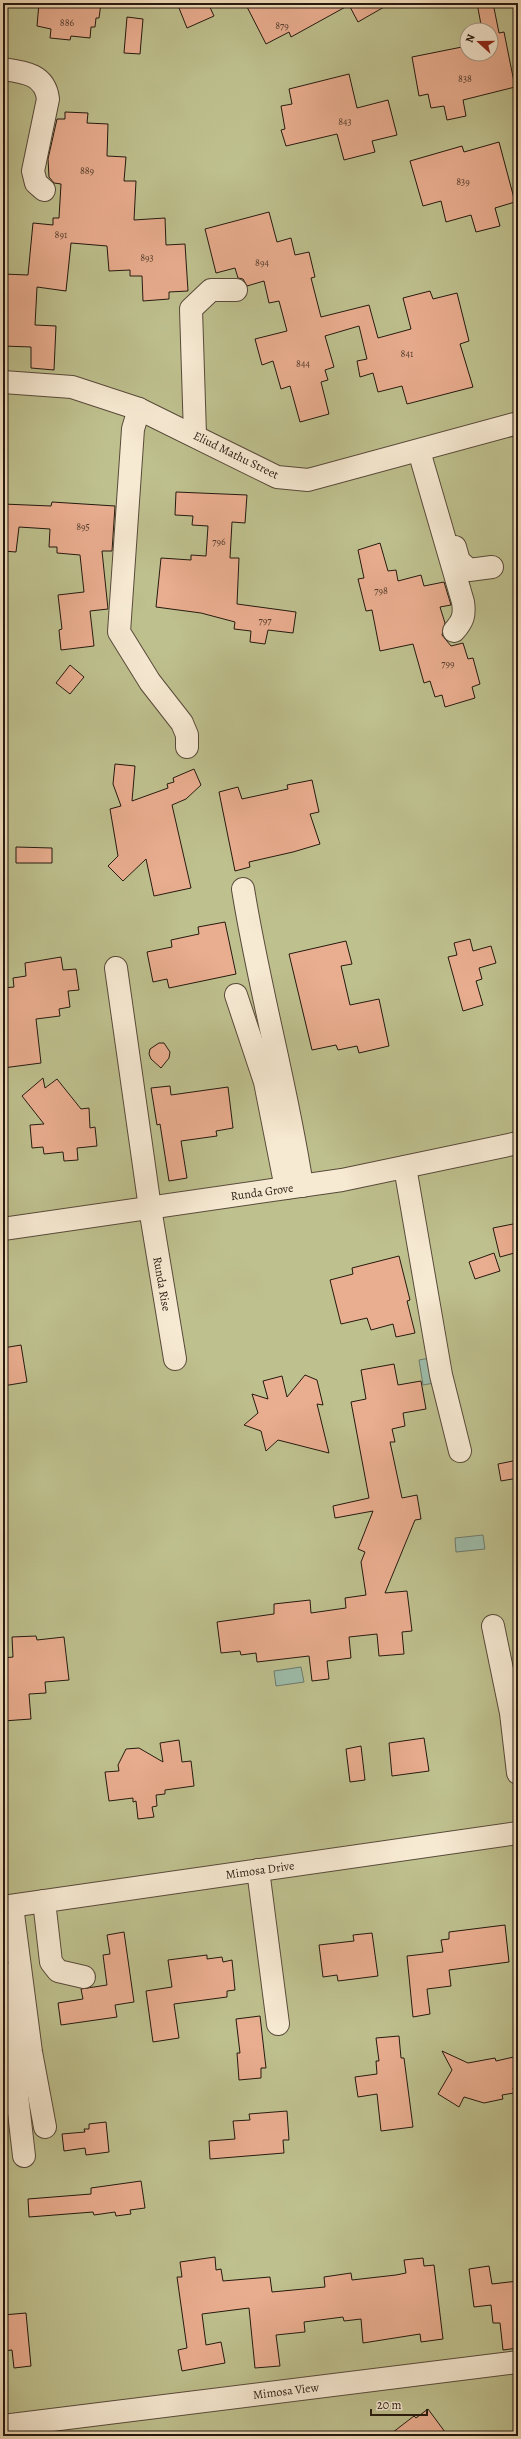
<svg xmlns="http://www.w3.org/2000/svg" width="521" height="2439" font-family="Alegreya,serif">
<rect width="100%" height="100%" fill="#f3debc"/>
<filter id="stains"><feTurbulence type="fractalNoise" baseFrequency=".005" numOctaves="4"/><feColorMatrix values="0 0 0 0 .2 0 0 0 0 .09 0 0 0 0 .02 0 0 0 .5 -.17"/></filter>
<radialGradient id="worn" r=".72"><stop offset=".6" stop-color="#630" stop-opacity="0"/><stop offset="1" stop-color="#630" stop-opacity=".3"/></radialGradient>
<path fill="#bec08e" stroke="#726c4e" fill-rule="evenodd" d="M3,3H518V2436H3ZM467,30H491V54H467Z"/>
<g fill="#9dbdab" stroke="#6d7b6d">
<polygon points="430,1358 434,1383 423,1385 419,1360"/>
<polygon points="483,1535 485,1549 456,1552 455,1538"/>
<polygon points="301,1667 304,1682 276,1686 274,1671"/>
</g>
<g fill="#e9ad8f" stroke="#25190f">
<polygon points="39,3 101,3 99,18 96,18 95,27 91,27 90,38 71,36 70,40 50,38 51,29 37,26"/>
<polygon points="177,3 208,3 214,16 187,28"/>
<polygon points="245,3 391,3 358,22 349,5 291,37 289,32 266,44"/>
<polygon points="477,3 493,3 499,33 504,32 515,87 463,100 466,116 447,120 444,106 431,108 428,94 419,96 412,57 467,46 467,54 491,54 491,30 482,30"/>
<polygon points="127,17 143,19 140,54 124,53"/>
<polygon points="349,74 357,108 388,100 397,135 372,141 375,152 344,160 337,134 286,146 281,130 285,129 281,106 292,104 289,89"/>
<polygon points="65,112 88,113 87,123 108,124 107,156 126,157 124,181 136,181 134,220 165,218 166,245 185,244 188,291 169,292 169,299 143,301 142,276 130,276 130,270 109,271 107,246 71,243 66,291 37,287 35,325 56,326 54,370 31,368 31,347 3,346 3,274 28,275 33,223 53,225 53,218 59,218 61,184 54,183 49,177 48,159 57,119 65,119"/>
<polygon points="499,142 515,202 495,208 500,226 476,232 471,215 446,222 441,201 423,206 410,161 462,146 464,152"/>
<polygon points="269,212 277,242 291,238 295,255 309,252 315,277 311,278 321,317 369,305 378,338 411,329 403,298 430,291 433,299 457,293 469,341 460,344 473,387 407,404 402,386 378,392 373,373 360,377 357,361 367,359 359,326 325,336 334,367 325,370 328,380 321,382 329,414 300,422 290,386 281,389 273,361 262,365 255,339 287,331 279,301 269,303 264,281 247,286 243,279 238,278 235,268 216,273 205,229"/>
<polygon points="176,492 247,495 245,523 232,522 230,558 239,558 237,604 296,612 293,633 268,630 265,644 250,642 251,631 234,629 235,622 201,613 156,607 161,558 191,560 191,555 206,556 208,526 192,525 193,516 175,515"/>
<polygon points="52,502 115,506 112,551 102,551 108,609 90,611 94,646 61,650 59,630 62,629 58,595 84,592 80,555 57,553 57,547 49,547 50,529 19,527 16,552 3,551 3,504 51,506"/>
<polygon points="380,543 388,571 396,570 398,581 421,575 424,586 444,582 451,605 440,607 445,623 442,635 451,646 463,643 468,659 473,658 480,684 472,687 475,698 445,707 442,695 435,697 430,681 424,683 413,644 380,651 372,610 366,611 358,579 364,578 358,550"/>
<polygon points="70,665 84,677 70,694 56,683"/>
<polygon points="115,764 135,766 132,801 168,788 167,784 174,782 173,778 194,769 201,785 186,799 172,805 191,888 154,896 146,859 123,881 108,866 118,856 110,809 121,806 113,784"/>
<polygon points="312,780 319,812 310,814 320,844 293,852 249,862 250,867 235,871 219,792 238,787 242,799 288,789 287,785"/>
<polygon points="16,847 52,848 52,863 16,863"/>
<polygon points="225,922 236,974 169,988 167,979 153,982 147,952 172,947 171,940 199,934 198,927"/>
<polygon points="470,939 473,951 491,946 496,963 479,968 482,979 476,981 483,1005 463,1011 448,957 457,955 454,943"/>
<polygon points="346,941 352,964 341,966 350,1005 379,999 389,1046 359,1053 357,1046 338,1050 336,1045 312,1050 289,954"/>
<polygon points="61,957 63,970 76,969 79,990 68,991 70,1007 59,1009 60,1016 36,1019 41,1063 3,1068 3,1022 7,1021 3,988 14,987 13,978 26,976 25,963"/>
<polygon points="159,1043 164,1043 170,1052 169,1058 161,1068 151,1059 149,1054 150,1049"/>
<polygon points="43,1078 45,1088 57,1079 81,1109 89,1108 90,1128 95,1127 97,1146 77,1148 78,1160 64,1161 63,1152 44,1154 43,1147 32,1148 30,1125 44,1124 22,1096"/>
<polygon points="170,1086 171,1095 228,1087 233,1128 216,1131 217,1136 181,1141 187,1178 169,1181 160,1124 157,1125 151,1088"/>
<polygon points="518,1223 518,1252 500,1257 493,1228"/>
<polygon points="494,1253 500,1271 475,1279 469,1262"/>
<polygon points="399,1256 410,1300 407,1301 415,1333 396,1337 393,1324 371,1330 367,1318 341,1324 330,1280 353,1274 352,1268"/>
<polygon points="21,1345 27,1382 3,1386 3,1348"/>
<polygon points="394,1364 398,1385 421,1381 426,1409 403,1413 405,1426 392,1429 395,1442 390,1442 402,1498 417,1495 421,1519 415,1520 385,1593 407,1591 412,1631 402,1632 404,1654 379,1656 377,1634 349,1637 351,1658 327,1661 329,1679 312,1681 309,1656 257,1662 256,1653 241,1655 240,1651 221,1653 217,1622 274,1614 274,1604 310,1600 311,1613 346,1608 345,1598 366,1595 361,1562 365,1552 358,1549 373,1511 335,1518 333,1506 369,1498 351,1402 366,1399 361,1370"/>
<polygon points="305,1375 317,1380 323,1405 317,1404 329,1453 278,1440 266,1451 261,1431 244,1425 258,1413 252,1394 268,1399 263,1381 282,1376 287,1397"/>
<polygon points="518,1460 518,1478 501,1481 498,1464"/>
<polygon points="36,1636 37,1640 64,1637 69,1680 45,1682 46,1693 29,1694 31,1719 3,1721 3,1658 13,1657 12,1637"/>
<polygon points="424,1738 429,1771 392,1776 389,1743"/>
<polygon points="179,1740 182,1762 191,1761 194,1786 165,1790 165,1794 156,1795 157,1806 152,1807 154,1817 138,1819 136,1801 133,1802 133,1798 109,1801 105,1772 119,1771 118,1765 126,1749 139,1748 163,1762 160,1743"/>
<polygon points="361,1746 365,1780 350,1782 346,1749"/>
<polygon points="505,1925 509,1962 449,1970 451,1986 427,1989 430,2014 413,2017 407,1956 443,1952 441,1940 449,1939 449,1932"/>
<polygon points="124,1932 134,2002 115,2005 117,2017 61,2025 58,2003 83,1999 81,1989 107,1985 103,1955 110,1954 107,1935"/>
<polygon points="372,1933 378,1976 338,1981 337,1975 323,1977 319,1945 354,1941 353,1935"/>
<polygon points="207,1955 207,1959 222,1957 223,1962 232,1960 235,1990 227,1991 227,1997 174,2004 179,2038 153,2042 146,1991 172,1987 168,1960"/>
<polygon points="260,2016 266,2068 261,2068 261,2078 239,2080 237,2053 240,2053 236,2019"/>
<polygon points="399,2036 401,2058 404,2058 413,2127 381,2131 377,2094 358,2097 355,2077 377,2074 376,2061 379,2061 376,2038"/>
<polygon points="442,2051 468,2063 495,2058 496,2061 518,2056 518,2086 513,2088 514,2093 502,2095 503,2099 484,2103 464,2097 459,2107 438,2094 452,2070"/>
<polygon points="287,2111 289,2140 283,2140 284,2153 210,2159 209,2141 235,2139 233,2121 250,2120 249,2114"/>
<polygon points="106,2122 109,2152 86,2155 85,2148 64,2151 62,2134 85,2132 84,2129 89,2129 89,2124"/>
<polygon points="141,2181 145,2208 130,2210 131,2214 116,2216 115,2212 94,2215 93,2212 29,2217 28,2199 91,2194 91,2188"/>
<polygon points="215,2257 216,2270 221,2269 223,2281 270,2277 272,2292 325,2287 324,2277 351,2273 352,2280 396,2275 406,2273 404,2260 423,2258 424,2266 434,2265 443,2339 421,2342 420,2334 363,2343 361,2319 344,2321 343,2317 304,2322 305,2332 276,2335 280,2366 255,2368 249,2308 202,2314 206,2345 221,2342 225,2363 182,2371 178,2350 187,2348 177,2277 182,2277 180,2262"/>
<polygon points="489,2266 492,2284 518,2281 518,2348 503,2350 500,2323 493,2323 491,2305 474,2307 469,2269"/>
<polygon points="26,2313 31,2366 14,2368 12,2350 3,2351 3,2315"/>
<polygon points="428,2409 448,2436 388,2436 414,2416 416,2418"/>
</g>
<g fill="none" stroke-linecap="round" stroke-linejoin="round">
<g stroke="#584a3a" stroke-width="24">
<g id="minor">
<path d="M3,69C24,72 45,74 48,99L33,171L36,183L44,190"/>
<polyline points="3,382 72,387 139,409 277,477 308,480 518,423"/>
<polyline points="139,409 133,429 119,632 150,682 182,723 187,735 187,747"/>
<polyline points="195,435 191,309 211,290 236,290"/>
<path d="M419,451L463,602C465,615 463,621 454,631"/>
<polyline points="455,547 459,561 469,570 492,567"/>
<path d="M243,889C259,989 287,1086 302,1186"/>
<polyline points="116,968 150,1208 175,1359"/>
<polyline points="236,995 265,1082 286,1188"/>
<polyline points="405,1167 441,1375 460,1451"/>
<polyline points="3,1229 342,1180 518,1143"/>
<polyline points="493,1626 511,1713 518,1773"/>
<polyline points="258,1870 278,2024"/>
<polyline points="44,1901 51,1962 58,1971 84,1977"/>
<polyline points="12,1906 31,2052 45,2127"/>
<polyline points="3,1907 518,1833"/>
<polyline points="3,1973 24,2156"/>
<polyline points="3,2426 518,2362"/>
</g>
</g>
<use href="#minor" stroke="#f7ead3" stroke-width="22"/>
</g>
<g text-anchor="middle" stroke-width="3" stroke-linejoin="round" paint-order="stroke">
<g font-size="10" fill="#563e2f">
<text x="67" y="26">886</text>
<text x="282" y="29">879</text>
<text x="465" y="82">838</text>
<text x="345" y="125">843</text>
<text x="87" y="174">889</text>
<text x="463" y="185">839</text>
<text x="61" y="238">891</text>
<text x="147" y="261">893</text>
<text x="262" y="266">894</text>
<text x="407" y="357">841</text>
<text x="303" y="367">844</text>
<text x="83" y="530">895</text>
<text x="219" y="545">796</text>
<text x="381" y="594">798</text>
<text x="265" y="624">797</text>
<text x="448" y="667">799</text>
</g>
<g font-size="12" fill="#25190f" stroke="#f7ead3">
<text transform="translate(236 455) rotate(26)" y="4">Eliud Mathu Street</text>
<text transform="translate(262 1192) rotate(-8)" y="4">Runda Grove</text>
<text transform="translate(162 1284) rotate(80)" y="4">Runda Rise</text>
<text transform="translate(260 1870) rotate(-8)" y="4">Mimosa Drive</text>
<text transform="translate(286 2391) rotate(-7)" y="4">Mimosa View</text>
</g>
</g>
<rect width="521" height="2439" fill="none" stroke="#f3debc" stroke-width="16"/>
<rect x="4" y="4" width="513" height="2431" fill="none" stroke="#25190f" stroke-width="2"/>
<rect x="8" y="8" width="505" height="2423" fill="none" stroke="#25190f"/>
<g transform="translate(479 42) rotate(291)"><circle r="19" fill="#f7ead3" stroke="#a39685"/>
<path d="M0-3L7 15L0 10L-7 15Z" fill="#8f2418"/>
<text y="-6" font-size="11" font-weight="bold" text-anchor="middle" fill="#25190f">N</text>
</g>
<path d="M371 2409v6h56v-6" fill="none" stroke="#25190f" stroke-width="2"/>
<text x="377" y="2409" font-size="12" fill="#25190f" stroke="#f7ead3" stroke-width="3" paint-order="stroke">20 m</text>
<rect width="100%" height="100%" filter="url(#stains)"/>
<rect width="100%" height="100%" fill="url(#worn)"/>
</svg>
